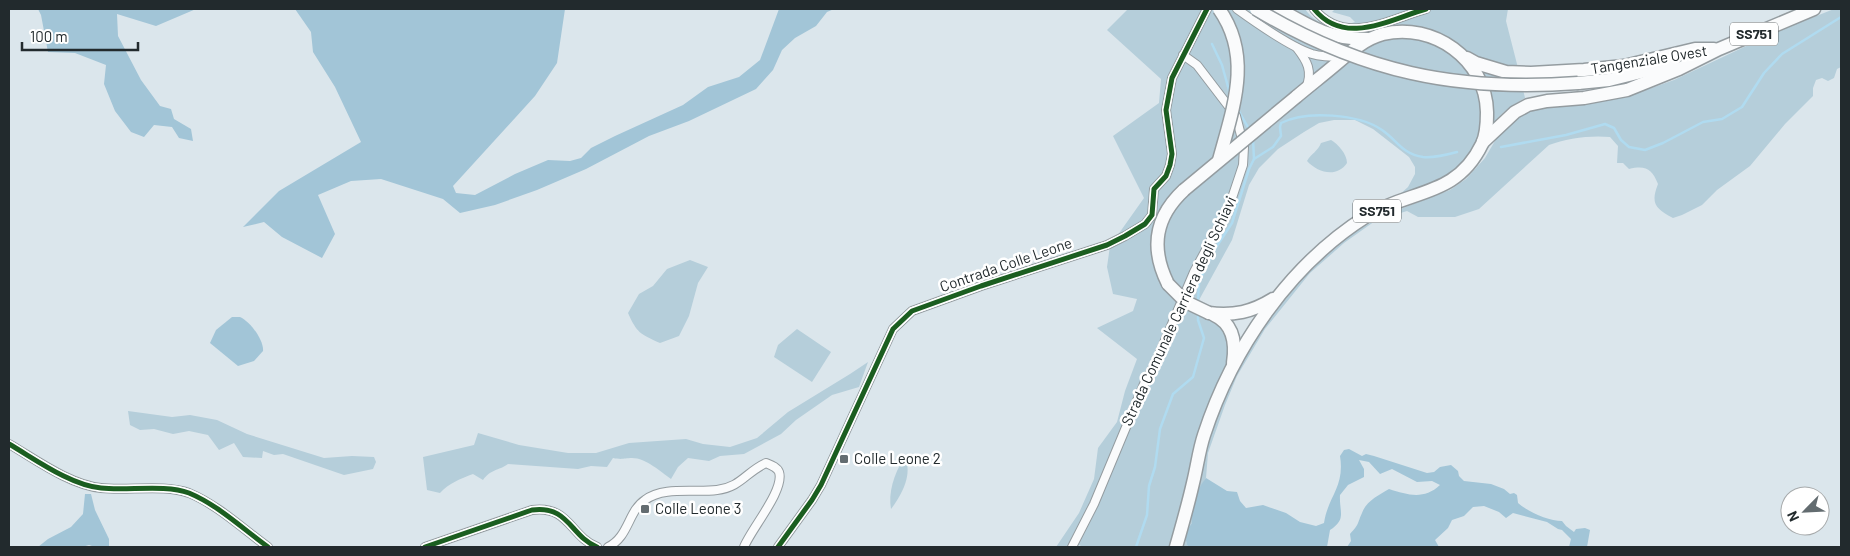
<svg xmlns="http://www.w3.org/2000/svg" width="1850" height="556" font-family="Barlow,sans-serif">
<rect width="100%" height="100%" fill="#dbe6ec"/>
<g fill="#b5ceda" fill-rule="evenodd">
<path d="M1128,9H1305C1317,27 1336,28 1355,22L1350,17L1332,12L1335,9H1508L1506,21L1518,68C1500,68 1479,62 1464,51C1451,42 1440,33 1424,29C1410,26 1393,25 1379,30C1375,31 1372,34 1368,35C1343,42 1314,23 1293,12L1289,19C1309,31 1332,44 1356,43L1294,93L1299,100C1312,89 1325,79 1338,69C1348,60 1358,49 1370,43C1384,36 1401,34 1415,37C1475,47 1505,117 1465,165C1450,184 1420,194 1397,197L1408,187L1415,174V167L1409,157L1373,129L1355,120H1334L1319,123L1304,132L1278,149L1259,168L1249,185L1232,240L1193,311C1200,314 1209,316 1216,320C1228,327 1233,343 1230,355C1217,387 1201,417 1194,451L1204,453L1235,371L1262,327L1306,273L1347,236L1385,215L1450,190L1466,179L1485,158L1499,134L1508,121L1517,113L1534,106L1582,103L1629,96L1674,80L1776,32L1834,9H1841V67L1837,69L1834,78L1828,81L1822,78L1816,80L1813,88V96L1785,124L1750,166L1717,190L1702,205L1682,215L1673,218C1656,209 1650,204 1658,184C1652,169 1646,165 1629,169L1623,163H1617L1618,146L1610,137C1592,135 1566,138 1549,145L1479,209L1455,217H1418L1407,211L1375,221L1344,243L1310,273L1265,329L1237,376L1225,405L1208,453L1206,478L1196,495L1192,515V523C1185,531 1184,537 1188,547H1180L1189,514L1180,511L1170,547H1083L1079,545L1077,547H1056L1079,513L1094,479L1098,448L1117,422L1125,391L1137,359L1097,328L1133,311L1137,299L1113,294L1107,267L1110,246L1144,198L1113,136L1159,103L1161,79L1107,30ZM1182,187L1187,193C1160,218 1154,248 1173,281L1166,286C1144,251 1153,214 1182,187Z"/>
<path d="M1479,69L1520,77L1525,98C1511,106 1500,113 1492,126Z"/>
<path d="M1331,140C1338,144 1347,154 1347,163C1337,178 1318,173 1307,161C1311,154 1318,151 1321,143Z"/>
<path d="M690,260L708,267L698,283L689,316L679,336L660,343C640,334 637,333 628,313L639,294L653,286L667,269Z"/>
<polygon points="797,329 831,352 812,382 774,357 778,345"/>
<path d="M868,362L859,387L832,395L796,420L781,434L744,454L720,456L709,461L688,458L678,467L671,479C661,472 646,458 632,458C624,458 623,460 613,458L607,467L591,466L578,469L508,464C498,471 491,469 483,480L473,474C460,479 449,483 440,493L427,490L423,457L474,445L478,433L519,445L568,453H596L629,443L686,439L703,444L730,447L757,438L788,412L850,374Z"/>
<polygon points="128,411 172,417 190,415 217,420 247,434 324,458 352,456 374,457 376,462 373,469 344,475 283,454 274,455 263,451 262,458 243,457 234,443 219,450 208,435 189,431 173,434 154,429 140,430 130,425"/>
<path d="M903,460L906,461C912,477 900,497 891,509C888,493 894,474 903,460Z"/>
</g>
<g fill="#a2c5d7">
<polygon points="38,9 196,9 156,26 117,14 118,36 141,80 160,106 171,109 174,119 191,129 193,141 179,138 172,127 154,125 144,137 131,132 115,111 104,84 106,65 75,53 48,52 41,15"/>
<polygon points="295,9 565,9 557,63 535,96 453,186 456,193 475,195 515,174 548,160 570,161 581,158 591,148 615,136 683,105 708,87 739,77 760,60 779,9 834,9 827,12 816,26 795,38 782,50 773,70 756,89 689,121 649,136 586,169 537,190 495,205 460,213 443,199 381,179 351,181 318,195 335,234 322,258 282,237 264,222 243,227 279,191 361,142 335,87 313,52 311,32"/>
<path d="M232,317C234,317 239,317 240,317C251,322 264,341 263,351L254,361L238,366L210,343L216,330Z"/>
<path d="M1349,449L1362,456L1366,454L1374,456L1427,473L1434,472L1440,467L1451,465L1458,471L1459,476L1464,481L1491,484L1504,489L1510,494L1514,493L1517,495L1518,503C1528,512 1549,521 1562,521L1566,526L1574,532L1576,529L1585,528L1590,530L1587,547H1569L1571,539L1562,530L1558,529L1547,522L1513,513L1506,518L1499,512L1484,506L1473,507L1464,516L1452,520L1448,528L1435,540L1439,547H1347L1351,541L1350,534C1360,523 1357,524 1362,513C1366,501 1379,495 1389,489C1408,495 1424,500 1440,485L1432,481L1417,482L1392,469L1380,474L1369,462L1359,460L1364,469V477L1348,485L1340,495C1339,512 1347,519 1330,530L1327,547H1188C1184,538 1185,531 1192,523C1191,507 1196,490 1206,478L1227,491L1237,492L1240,501L1246,508L1263,505L1286,513L1300,522L1316,526L1324,523C1328,496 1345,487 1340,456L1344,450Z"/>
<polygon points="85,494 91,494 95,510 109,539 109,547 95,547 89,545 82,547 38,547 48,539 71,527 83,514"/>
</g>
<g fill="none" stroke-linecap="round" stroke-linejoin="round">
<g stroke="#b0dbf0" stroke-width="2.5">
<polyline points="1212,44 1222,65 1230,94"/>
<polyline points="1237,108 1249,129"/>
<polyline points="1501,147 1566,135 1605,124 1614,128 1621,140 1629,147 1645,150 1663,143 1703,122 1722,119 1742,107 1764,73 1782,54 1841,17"/>
<path d="M1254,159L1273,147L1281,136L1280,127L1281,123C1306,110 1359,114 1382,130C1397,140 1402,154 1423,157C1433,158 1446,155 1457,152"/>
<polyline points="1198,303 1199,282 1213,252 1232,223 1249,169 1254,159 1253,139"/>
<polyline points="1136,547 1147,515 1149,486 1155,467 1160,429 1173,394 1193,377 1204,338 1198,320 1198,313"/>
</g>
<g stroke="#949ca0" stroke-width="10">
<g id="minor">
<path d="M1237,9C1255,22 1291,47 1312,54C1322,57 1333,57 1344,57"/>
<path d="M1314,9C1345,47 1390,19 1426,9"/>
<path d="M1297,48C1307,61 1313,71 1306,88"/>
<path d="M9,444C35,459 70,485 101,488C127,491 165,484 189,493C218,505 243,529 268,547"/>
<path d="M425,547L532,510C569,505 570,536 597,547"/>
<path d="M608,547C629,537 628,511 645,500C664,486 694,493 717,490C741,487 746,472 766,463C771,465 777,467 779,472C785,490 751,529 744,547"/>
<polyline points="778,547 812,500 821,485 893,329 912,311 981,286 1107,245 1125,236 1145,224 1152,215 1154,189 1166,176 1170,165 1172,154 1166,110 1172,78 1207,9"/>
<polyline points="1072,547 1094,504 1144,384 1155,364 1194,272 1229,207 1243,165 1244,147 1236,116 1197,65 1183,55"/>
</g>
</g>
<g stroke="#949ca0" stroke-width="15">
<g id="primary">
<path d="M1279,9C1312,28 1329,39 1368,39"/>
<polyline points="1467,58 1476,63 1506,72 1531,73 1584,70 1624,66 1695,49 1714,49"/>
<polyline points="1578,83 1609,80 1673,64"/>
<polyline points="1483,142 1515,112 1528,105 1547,101 1584,98 1627,90 1679,69 1719,49 1814,9"/>
<path d="M1168,284C1150,248 1155,217 1184,190"/>
<path d="M1209,313C1234,316 1252,312 1273,299"/>
<path d="M1214,315C1234,324 1236,344 1233,363"/>
<path d="M1176,547C1182,526 1188,505 1193,483C1197,467 1199,450 1204,435C1232,349 1289,265 1367,216C1410,189 1456,198 1482,144C1487,134 1487,122 1487,112C1486,59 1433,22 1383,34C1364,39 1349,53 1335,65C1322,76 1309,86 1296,97"/>
</g>
</g>
<use href="#minor" stroke="#fafbfc" stroke-width="8"/>
<use href="#primary" stroke="#fafbfc" stroke-width="12"/>
<g stroke="#949ca0" stroke-width="15" stroke-linecap="butt">
<g id="primary-bridge">
<path d="M1256,9C1361,72 1457,92 1578,83"/>
<path d="M1219,160C1233,108 1253,57 1219,9"/>
<polyline points="1184,190 1296,97"/>
<polyline points="1168,284 1186,302 1209,313"/>
</g>
</g>
<use href="#primary-bridge" stroke="#fafbfc" stroke-width="12"/>
<g stroke="#fff" stroke-width="8">
<g id="cycleway">
<path d="M1314,9C1345,47 1390,19 1426,9"/>
<path d="M9,444C35,459 70,485 101,488C127,491 165,484 189,493C218,505 243,529 268,547"/>
<path d="M425,547L532,510C569,505 570,536 597,547"/>
<polyline points="778,547 812,500 821,485 893,329 912,311 981,286 1107,245 1125,236 1145,224 1152,215 1154,189 1166,176 1170,165 1172,154 1166,110 1172,78 1207,9"/>
</g>
</g>
<use href="#cycleway" stroke="#1b5e20" stroke-width="5"/>
</g>
<g fill="#636c70" stroke="#fff" stroke-width="2">
<rect x="839" y="454" width="10" height="10" rx="2.5"/>
<rect x="640" y="504" width="10" height="10" rx="2.5"/>
</g>
<g text-anchor="middle" stroke-width="5" stroke-linejoin="round" paint-order="stroke">
<g fill="#fff" stroke="#646a6c" stroke-width="1">
<rect x="1730" y="22.5" width="48" height="23" rx="4"/>
<rect x="1353" y="199.5" width="48" height="23" rx="4"/>
</g>
<g font-size="14" font-weight="bold" fill="#222a2d">
<text x="1754" y="39">SS751</text>
<text x="1377" y="216">SS751</text>
</g>
<g font-size="15" fill="#222a2d" stroke="#fff">
<text transform="translate(1649 60) rotate(-9)" y="5">Tangenziale Ovest</text>
<text transform="translate(1006 265) rotate(-19)" y="5">Contrada Colle Leone</text>
<text transform="translate(1179 311) rotate(-65)" y="5">Strada Comunale Carriera degli Schiavi</text>
</g>
<g font-size="15" fill="#222a2d" stroke="#fff" text-anchor="start">
<text x="854" y="464">Colle Leone 2</text>
<text x="655" y="514">Colle Leone 3</text>
</g>
</g>
<rect width="1850" height="556" fill="none" stroke="#222a2d" stroke-width="20"/>
<g transform="translate(1805 511) rotate(246)"><circle r="24" fill="#ffffff" stroke="#a7aaab"/>
<path d="M0-4L9 19L0 12L-9 19Z" fill="#636c70"/>
<text y="-8" font-size="14" font-weight="bold" text-anchor="middle" fill="#222a2d">N</text>
</g>
<path d="M22 42v8h116v-8" fill="none" stroke="#222a2d" stroke-width="2.5"/>
<text x="30" y="42" font-size="15" fill="#222a2d" stroke="#ffffff" stroke-width="4" paint-order="stroke">100 m</text>
</svg>
